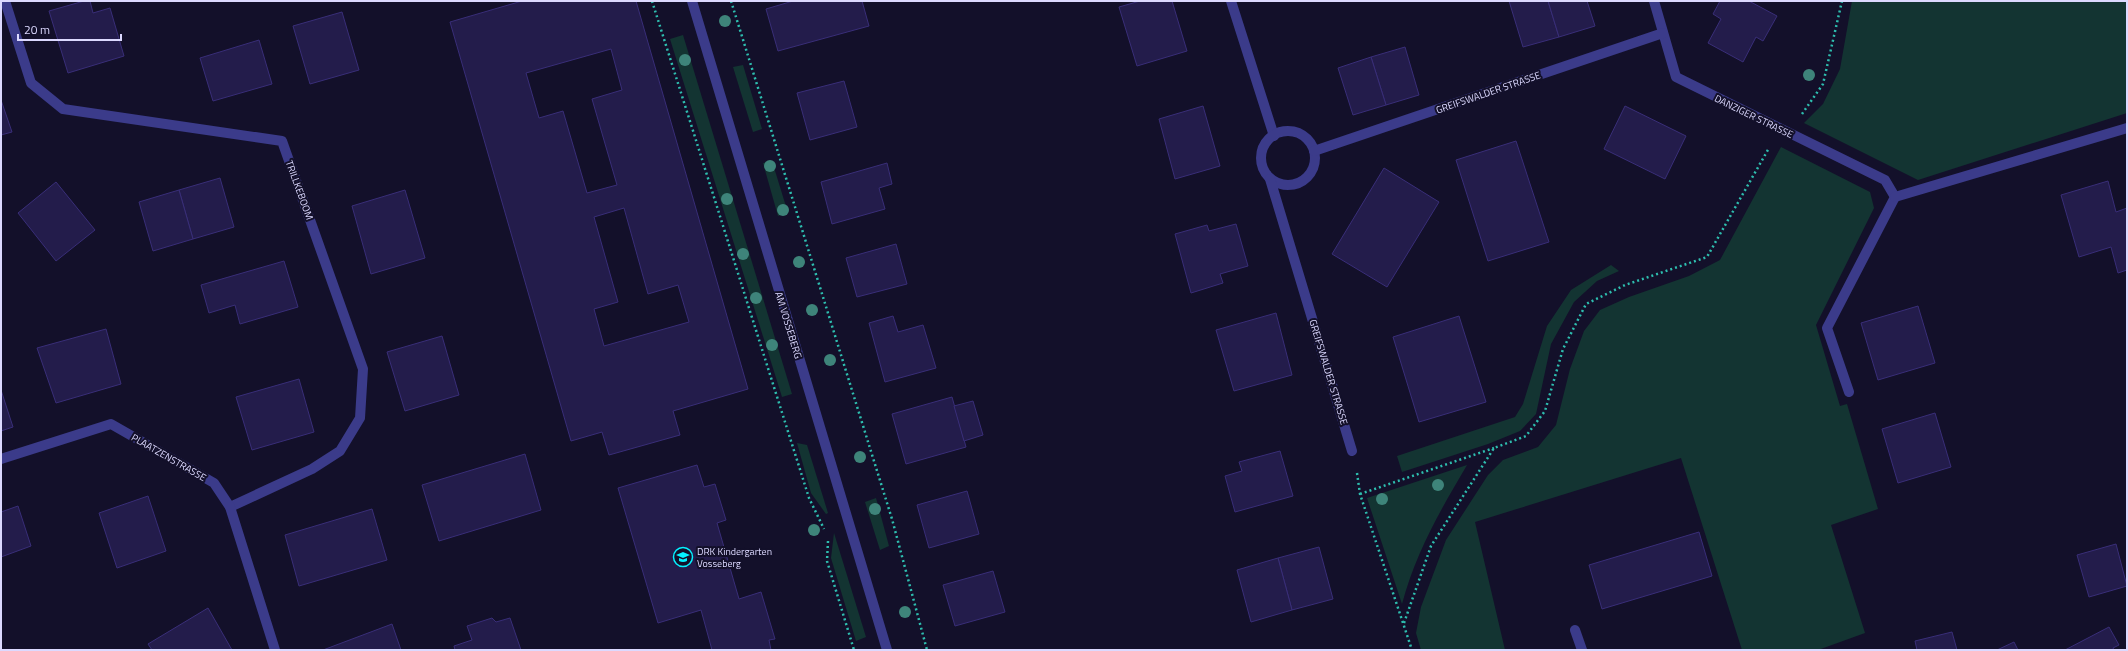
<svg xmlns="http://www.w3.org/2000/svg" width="2128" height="651" font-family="'Titillium Web',sans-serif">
<rect width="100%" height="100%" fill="#13102a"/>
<g fill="#133432">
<polygon points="1852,1 2127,1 2127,113 1918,180 1804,123 1823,104 1840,69"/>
<polygon points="683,35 792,394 782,397 670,39"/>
<polygon points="743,65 762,129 753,132 733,67"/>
<polygon points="1781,147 1870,192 1874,208 1816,325 1840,406 1847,404 1878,509 1831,525 1865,633 1818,650 1742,650 1681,458 1475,522 1505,650 1421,650 1416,633 1421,607 1446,540 1488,475 1503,460 1538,447 1556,425 1570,369 1584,331 1600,310 1629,297 1689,276 1720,260"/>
<polygon points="772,161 788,213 778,216 763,163"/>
<polygon points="1611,265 1619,271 1597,281 1574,302 1551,344 1536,414 1520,431 1488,444 1402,472 1397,456 1515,417 1523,404 1547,326 1571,290"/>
<polygon points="797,443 807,445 828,513 826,514 811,493"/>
<path d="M1467,465C1440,511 1416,552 1402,604L1367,498Z"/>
<polygon points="876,498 889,546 880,550 865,502"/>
<polygon points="834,533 866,637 856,641 831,558"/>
</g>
<g fill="#231c4b" stroke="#392e78" fill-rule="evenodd">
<polygon points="84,1 90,1 93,13 110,8 124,56 68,73 49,11"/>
<path d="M522,1H636L748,389L673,411L680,435L609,455L602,432L571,441L450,22ZM611,49L622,90L592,99L617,185L587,193L563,111L539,118L526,73ZM624,208L648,294L678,285L689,322L604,346L594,309L618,302L594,217Z"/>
<polygon points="793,1 862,1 869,26 778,51 766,9"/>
<polygon points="1140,1 1172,1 1187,51 1137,66 1119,7"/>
<polygon points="1509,1 1548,1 1559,37 1523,47"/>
<polygon points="1548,1 1587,1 1595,26 1559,37"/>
<polygon points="1720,1 1749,1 1777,16 1763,41 1756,37 1743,62 1708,43 1721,19 1713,14"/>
<polygon points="342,12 359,70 310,84 293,26"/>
<polygon points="259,40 272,84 213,101 200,58"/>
<polygon points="1405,47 1419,95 1386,105 1371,57"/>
<polygon points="1371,57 1386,105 1353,115 1338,68"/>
<polygon points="844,81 857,127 810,140 797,93"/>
<polygon points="1,100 12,132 1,135"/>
<polygon points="1203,106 1220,166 1175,179 1159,119"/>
<polygon points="1625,106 1686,136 1665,179 1604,149"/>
<polygon points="1516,141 1549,242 1488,261 1456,160"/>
<polygon points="887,163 892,184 879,188 885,209 832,224 821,182"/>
<polygon points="1384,168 1439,202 1387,287 1332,254"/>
<polygon points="220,178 234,227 193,239 179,190"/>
<polygon points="2108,181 2116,212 2127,208 2127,270 2118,273 2111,247 2079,257 2061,195"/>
<polygon points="56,182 95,230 56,261 18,213"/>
<polygon points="179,190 193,239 153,251 139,202"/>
<polygon points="405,190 425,258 371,274 352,206"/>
<polygon points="1236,224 1248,266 1220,274 1223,283 1191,293 1175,234 1207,225 1209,231"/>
<polygon points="896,244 907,284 857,297 846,258"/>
<polygon points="284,261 298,307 240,324 235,305 209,313 201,285"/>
<polygon points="1918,306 1935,363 1878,380 1861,323"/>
<polygon points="1276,313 1292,375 1234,391 1216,330"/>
<polygon points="893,316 898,332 923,325 936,368 885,382 869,323"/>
<polygon points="1459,316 1486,402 1419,422 1393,337"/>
<polygon points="106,329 121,384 56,403 37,348"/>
<polygon points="442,336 459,395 405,411 387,352"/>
<polygon points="299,379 314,432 252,450 236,397"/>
<polygon points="1,390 13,427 1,431"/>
<polygon points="952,397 966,447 906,464 892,414"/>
<polygon points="973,401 983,435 964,441 954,406"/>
<polygon points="1935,413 1951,467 1898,483 1882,429"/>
<polygon points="1280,451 1293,496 1235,512 1225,476 1242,471 1239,462"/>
<polygon points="525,454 541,510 439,541 422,485"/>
<polygon points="697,465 704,487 715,484 726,520 717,523 739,599 761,592 775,639 769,640 771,650 712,650 701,610 658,623 618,488"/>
<polygon points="967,491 979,534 929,548 917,505"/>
<polygon points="148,496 166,551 117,568 99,513"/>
<polygon points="18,506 31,546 1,557 1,512"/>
<polygon points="372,509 387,560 299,586 285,535"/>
<polygon points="1699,532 1712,576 1602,609 1589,565"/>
<polygon points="2116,544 2127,586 2089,597 2077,555"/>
<polygon points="1319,547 1333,599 1292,610 1278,558"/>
<polygon points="1278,558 1292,610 1251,622 1237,570"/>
<polygon points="993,571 1005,612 955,626 943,585"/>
<polygon points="208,608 232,650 152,650 148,644"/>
<polygon points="492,618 496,622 510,618 521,650 455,650 454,646 472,640 467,626"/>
<polygon points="392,624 401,650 323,650"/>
<polygon points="2109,627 2119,645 2113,648 2114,650 2065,650"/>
<polygon points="1952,632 1957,650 1917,650 1915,641"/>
<polygon points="2014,642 2018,650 1997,650"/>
</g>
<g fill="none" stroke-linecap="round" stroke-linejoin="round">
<g stroke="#2ebeaf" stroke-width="2.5" stroke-dasharray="2 3" stroke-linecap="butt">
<polyline points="652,1 809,498 824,529"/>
<polyline points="731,1 892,519 927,650"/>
<polyline points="1802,114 1823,84 1842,1"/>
<polyline points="1357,473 1360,494 1412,650"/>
<polyline points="1360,494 1494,448"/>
<polyline points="828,541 827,561 854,650"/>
<polyline points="1404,623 1431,546 1494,448 1526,436 1545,411 1563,349 1586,304 1625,285 1707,257 1769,148"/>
</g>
<polyline stroke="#3b3b8a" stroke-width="10" points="1575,630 1582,650"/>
<g stroke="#3b3b8a" stroke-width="10">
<polyline points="5,1 31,83 63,109 282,141 363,369 360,418 340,451 312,469 230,507"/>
<polyline points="1231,1 1274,136"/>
<polyline points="1654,1 1676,77 1885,180 1895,197 1827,328 1849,392"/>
<circle cx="1288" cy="158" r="27"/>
<polyline points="1314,151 1663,33"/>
<polyline points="1270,179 1352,451"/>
<polyline points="1895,197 2127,128"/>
<polyline points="1,459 111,424 214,483 230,507 275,650"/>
</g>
<polyline stroke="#3b3b8a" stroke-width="10" points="692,1 887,650"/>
</g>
<g fill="#3e847a">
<circle cx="725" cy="21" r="6"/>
<circle cx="685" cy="60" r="6"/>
<circle cx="1809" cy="75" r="6"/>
<circle cx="770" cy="166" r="6"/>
<circle cx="727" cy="199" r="6"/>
<circle cx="783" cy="210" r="6"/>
<circle cx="743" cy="254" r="6"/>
<circle cx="799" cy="262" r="6"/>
<circle cx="756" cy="298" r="6"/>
<circle cx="812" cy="310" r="6"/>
<circle cx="772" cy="345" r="6"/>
<circle cx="830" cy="360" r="6"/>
<circle cx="860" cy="457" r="6"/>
<circle cx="1438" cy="485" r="6"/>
<circle cx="1382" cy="499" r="6"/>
<circle cx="875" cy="509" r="6"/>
<circle cx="814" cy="530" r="6"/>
<circle cx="905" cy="612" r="6"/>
</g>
<defs>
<g id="school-ring" transform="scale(1)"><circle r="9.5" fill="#13102a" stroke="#05f1ff" stroke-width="1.5"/><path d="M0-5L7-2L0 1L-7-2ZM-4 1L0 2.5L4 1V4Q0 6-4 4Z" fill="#05f1ff"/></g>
</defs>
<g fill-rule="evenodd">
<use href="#school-ring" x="683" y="557"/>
</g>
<g text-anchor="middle" stroke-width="4" stroke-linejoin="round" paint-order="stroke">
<g font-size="10" fill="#dcd9ff" stroke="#13102a">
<text transform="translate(1488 92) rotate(-19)" y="4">GREIFSWALDER STRASSE</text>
<text transform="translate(1754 116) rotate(26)" y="4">DANZIGER STRASSE</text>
<text transform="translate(300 190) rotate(70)" y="4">TRILLKEBOOM</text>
<text transform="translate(789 325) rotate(73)" y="4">AM VOSSEBERG</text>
<text transform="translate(1329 372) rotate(73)" y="4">GREIFSWALDER STRASSE</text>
<text transform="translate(169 457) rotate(30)" y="4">PLAATZENSTRASSE</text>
</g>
<g font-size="10" fill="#dcd9ff" stroke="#13102a" text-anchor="start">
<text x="697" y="555">DRK Kindergarten<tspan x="697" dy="12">Vosseberg</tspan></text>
</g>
</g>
<rect width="2128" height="651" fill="none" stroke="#dcd9ff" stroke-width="4"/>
<path d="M18 34v6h103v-6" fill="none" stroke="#dcd9ff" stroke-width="2"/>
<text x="24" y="34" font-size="12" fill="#dcd9ff" stroke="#13102a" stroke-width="3" paint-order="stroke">20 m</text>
</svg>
